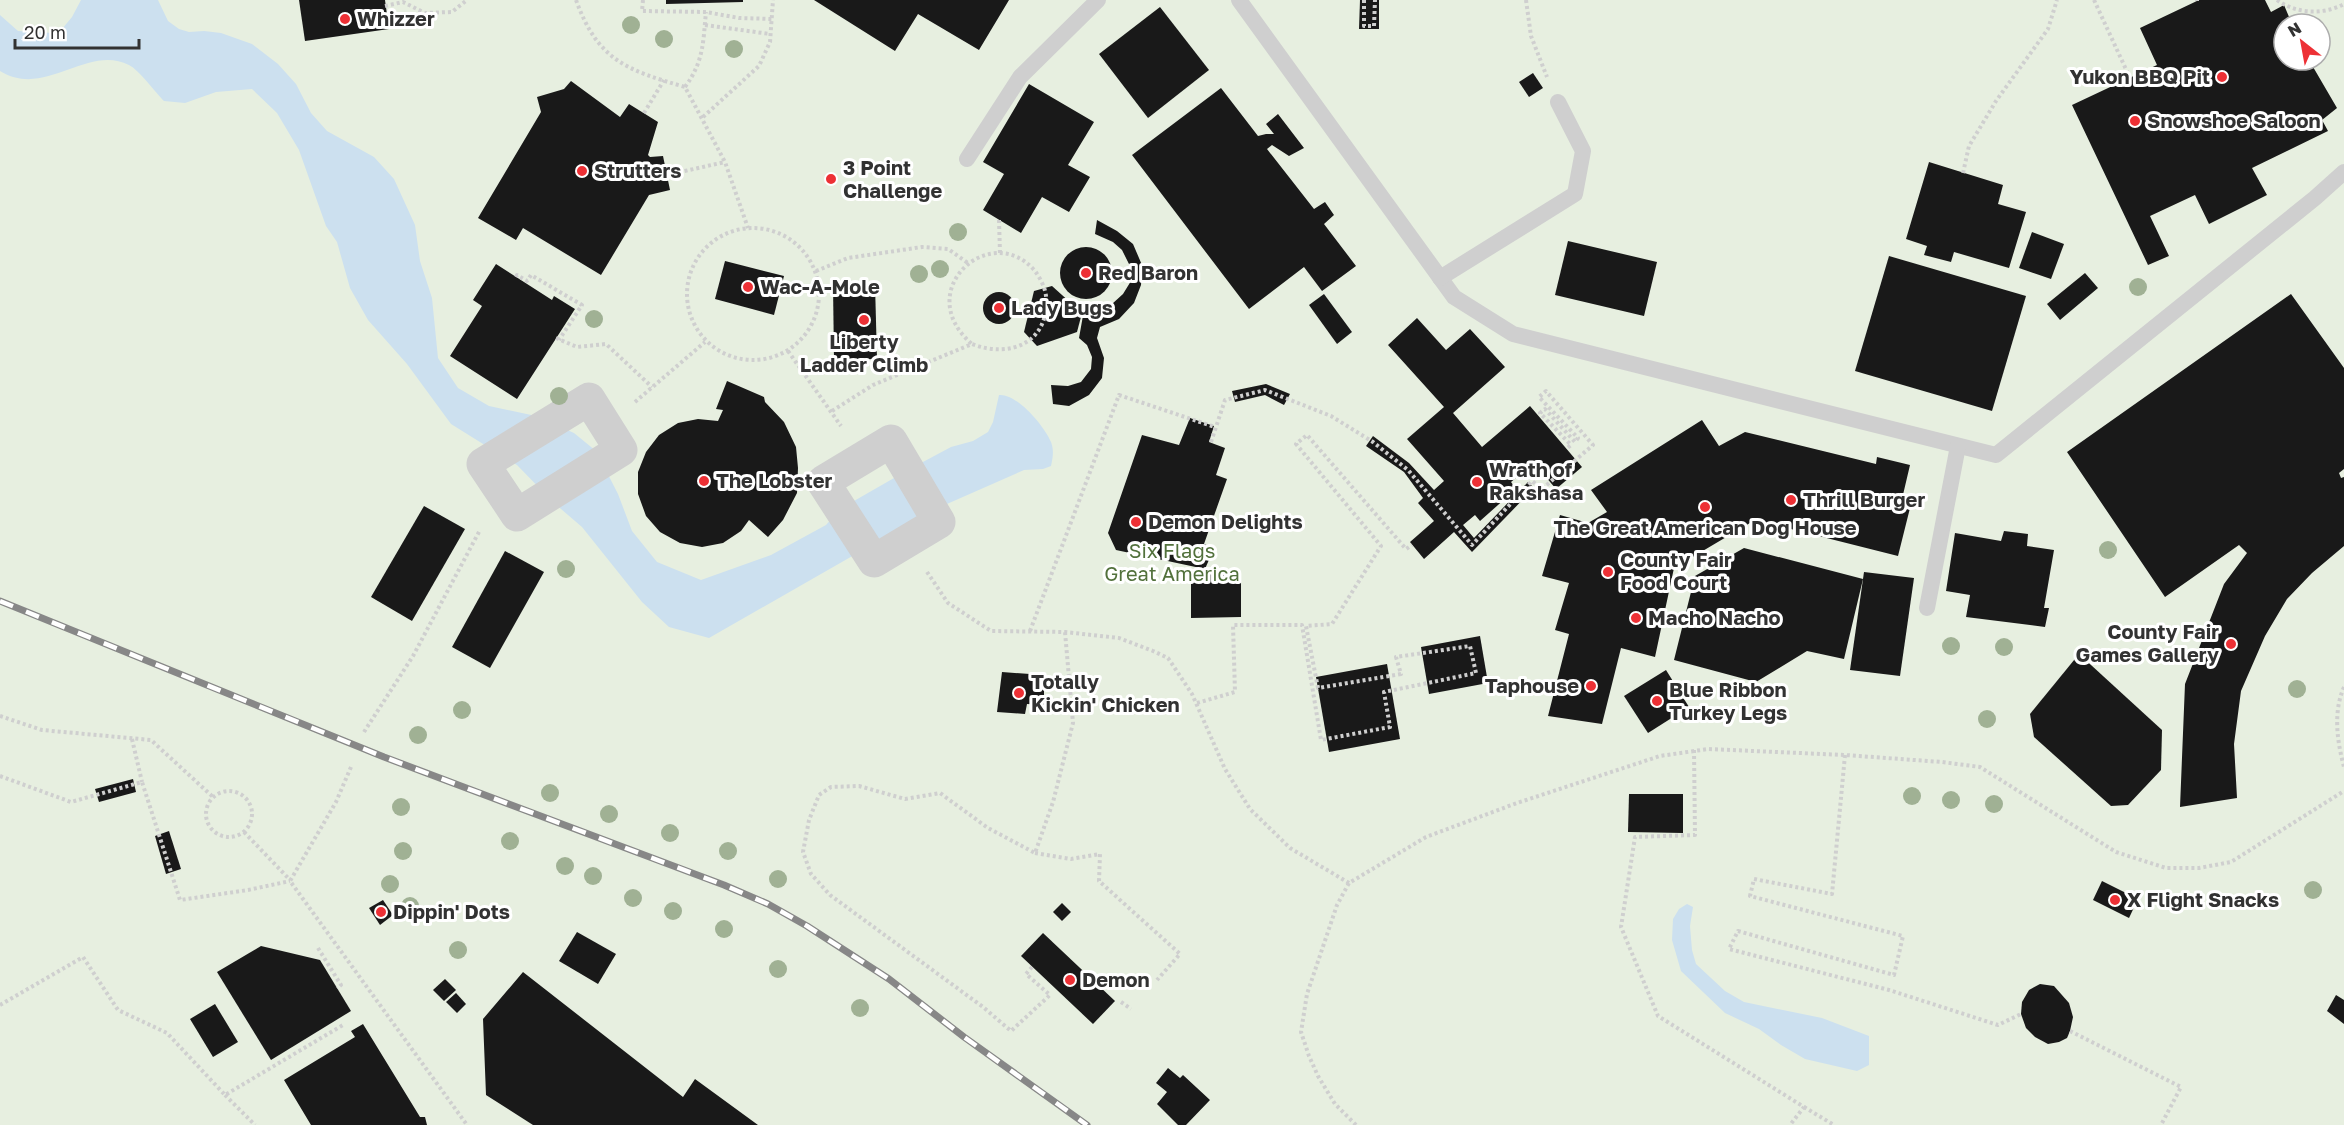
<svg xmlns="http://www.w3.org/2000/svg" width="2344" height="1125" font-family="'Golos Text',sans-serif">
<rect width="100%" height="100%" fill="#fff"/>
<path fill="#e7efe0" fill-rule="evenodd" d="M0,0H2344V1125H0ZM2284,24H2320V60H2284Z"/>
<g fill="#cce0ef">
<path d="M81,0H158L168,21L179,29L189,32L204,31L221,33L252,44L278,64L296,84L311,113L327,131L374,157L394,179L415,225L420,261L432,298L438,358L458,388L489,406L536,416L574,433L596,451L618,494L632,531L657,562L701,580L771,555L826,525L840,509L908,470L951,447L973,441L988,432L993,422L999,395C1017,393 1045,427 1051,442C1054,450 1053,457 1051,466L1043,469L1024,470L931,511L709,638L669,627L642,602L582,527L554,503L517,465L451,424L407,364L368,320L350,288L337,242L326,226L299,150L277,113L252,89L216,92L185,103L164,101C155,92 139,70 129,65C87,44 45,99 0,71V15L18,31L53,33L62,29L72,17Z"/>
<polygon points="1687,904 1693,907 1690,926 1692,950 1696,964 1725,991 1744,1002 1822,1018 1869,1036 1869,1065 1857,1071 1805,1059 1781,1045 1759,1029 1725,1013 1681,971 1672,940 1673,919 1679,909"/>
</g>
<g fill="#191919">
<polygon points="299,0 385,0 389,29 305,41"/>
<polygon points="666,0 743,0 743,2 666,4"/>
<polygon points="814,0 1009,0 979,50 918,14 895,51"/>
<polygon points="1360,0 1379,0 1379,29 1359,29"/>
<polygon points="2199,0 2265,0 2271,12 2284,5 2292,24 2284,24 2284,60 2309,60 2337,108 2322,120 2328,131 2252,168 2267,195 2209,224 2195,195 2150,216 2169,256 2148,265 2072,105 2157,65 2140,28"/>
<polygon points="1160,7 1209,70 1148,118 1099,54"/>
<polygon points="1533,73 1543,88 1529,97 1519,82"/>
<polygon points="571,81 620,117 629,104 658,122 648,155 650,157 663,156 670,190 649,195 601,275 523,228 516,240 478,218 541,112 537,97 564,89"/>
<polygon points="1029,84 1094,122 1068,165 1090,177 1069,212 1042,197 1021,233 983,210 1004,174 983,162"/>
<polygon points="1221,88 1258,136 1266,134 1274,134 1266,124 1278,114 1304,148 1289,156 1272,145 1267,149 1314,209 1325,202 1334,215 1324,224 1356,266 1322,291 1304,267 1249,309 1132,155"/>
<polygon points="1929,162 2003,185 1998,204 2026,212 2009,268 1954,252 1951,262 1924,255 1927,246 1906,239"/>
<polygon points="1097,220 1117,231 1133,244 1142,265 1141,285 1134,303 1119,319 1100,327 1097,338 1104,358 1102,378 1089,395 1069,406 1053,404 1051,385 1068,386 1081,382 1091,369 1092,357 1087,345 1079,338 1084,310 1100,311 1112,304 1123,294 1131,281 1129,264 1122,250 1113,242 1095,234"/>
<polygon points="2032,232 2064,244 2051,279 2019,268"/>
<polygon points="1568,241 1657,262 1644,316 1555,295"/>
<circle cx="1086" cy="273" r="26"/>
<polygon points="1889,256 2026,296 1992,411 1855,371"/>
<polygon points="725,261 784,276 774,315 715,299"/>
<polygon points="496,264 552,300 554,296 575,309 517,399 450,356 482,306 473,300"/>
<polygon points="2085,273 2098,288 2060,320 2047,304"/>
<polygon points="875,284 877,359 834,360 833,285"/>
<polygon points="1052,286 1082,313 1077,332 1037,346 1024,332 1034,291"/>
<circle cx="999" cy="308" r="16"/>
<polygon points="1324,294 1352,332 1337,344 1309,305"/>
<polygon points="2291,294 2344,368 2344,469 2339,473 2341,478 2344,477 2344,546 2312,573 2287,599 2265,636 2241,691 2234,744 2237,798 2180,807 2185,684 2224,584 2247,553 2239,545 2165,597 2067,452"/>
<polygon points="1417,318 1446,350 1470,329 1505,367 1453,413 1482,447 1530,406 1582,467 1556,489 1534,463 1511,482 1516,489 1480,521 1475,515 1463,525 1474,538 1528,482 1534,488 1472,552 1454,532 1424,559 1410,542 1434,521 1418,503 1423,498 1404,472 1366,446 1373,436 1409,463 1434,490 1444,481 1407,439 1444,407 1388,345"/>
<polygon points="727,381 764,397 765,402 784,422 796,447 798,468 797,493 783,520 768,537 749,520 741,531 723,543 702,547 680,543 660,532 646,516 638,494 638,472 646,452 659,435 678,423 698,419 718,421 723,410 716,409"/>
<polygon points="1266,384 1290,394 1284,405 1265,395 1235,402 1232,391"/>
<polygon points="1190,418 1214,426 1209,442 1225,448 1216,475 1227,479 1204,544 1214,548 1205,569 1116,550 1108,533 1142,435 1179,445"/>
<polygon points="1702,420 1719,446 1745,432 1876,464 1877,457 1910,465 1902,499 1912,500 1898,556 1755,520 1674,568 1655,657 1621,648 1602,724 1548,716 1569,634 1555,630 1569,583 1542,576 1560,515 1588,523 1607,512 1591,490"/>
<polygon points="424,506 465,529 412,621 371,597"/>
<polygon points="2004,531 2028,534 2027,546 2054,550 2044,608 2049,608 2045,627 1966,617 1970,595 1946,591 1955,533 2001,541"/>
<polygon points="1744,548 1863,579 1844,659 1807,651 1756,682 1674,660 1695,576"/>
<polygon points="505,551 544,572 490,668 452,647"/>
<polygon points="1864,572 1914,578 1900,676 1850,670"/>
<polygon points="1241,573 1241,617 1191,618 1191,574"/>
<polygon points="1480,636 1488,683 1429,694 1421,647"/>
<polygon points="2079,654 2162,730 2161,770 2128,805 2111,806 2034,737 2030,714"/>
<polygon points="1387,664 1400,739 1329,752 1316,677"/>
<polygon points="1666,670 1689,707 1648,733 1624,696"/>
<polygon points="1002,672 1044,675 1044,705 1027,704 1025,714 997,712"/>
<polygon points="133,779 136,792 99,802 95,789"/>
<polygon points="1629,794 1683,794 1683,833 1628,832"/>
<polygon points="169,831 181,869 166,874 155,836"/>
<polygon points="2102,881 2138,899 2129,918 2093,900"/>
<polygon points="383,900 393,915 380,925 369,908"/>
<polygon points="1062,903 1071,912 1062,921 1053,912"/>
<polygon points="577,932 616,954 598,984 559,961"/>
<polygon points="1043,933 1115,1001 1093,1024 1021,956"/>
<polygon points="261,946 320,960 351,1011 271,1060 217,972"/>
<polygon points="523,972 683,1097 695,1079 758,1125 533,1125 486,1095 483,1019"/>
<polygon points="445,979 456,990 444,1001 433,990"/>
<polygon points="2040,984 2054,986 2069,1003 2073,1017 2070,1031 2067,1038 2059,1042 2048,1044 2035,1037 2026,1028 2021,1014 2022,1002 2029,990"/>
<polygon points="456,993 466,1004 457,1013 446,1002"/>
<polygon points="2336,995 2344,1000 2344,1024 2327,1011"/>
<polygon points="215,1004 238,1042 213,1057 190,1019"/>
<polygon points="363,1024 420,1117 425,1117 427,1125 311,1125 284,1080 355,1037 351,1031"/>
<polygon points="1168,1068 1180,1078 1183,1075 1210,1100 1186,1125 1178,1125 1157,1104 1167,1092 1156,1083"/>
</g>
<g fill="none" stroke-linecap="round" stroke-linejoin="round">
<g stroke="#cfcfcf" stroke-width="4" stroke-dasharray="3 3" stroke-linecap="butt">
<path d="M576,0C598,61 627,70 685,87L725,162L748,228"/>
<polyline points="643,0 642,11 706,12 739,18 772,19"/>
<polyline points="1364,0 1364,26 1374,26 1375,0"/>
<polyline points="1526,0 1531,36 1547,77"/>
<polyline points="2094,0 2130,78"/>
<polyline points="2197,0 2197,1"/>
<path d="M2277,0C2296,14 2324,15 2344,4"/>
<polyline points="385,6 403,2 425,13 452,12 467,0"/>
<polyline points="705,25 770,34"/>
<path d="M685,87C704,61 703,42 706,12"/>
<polyline points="644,113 664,80"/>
<polyline points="703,117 759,66 770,42 773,0"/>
<polyline points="1963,173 1969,146 1996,101 2048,29 2057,0"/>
<polyline points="667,175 725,162"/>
<polyline points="999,220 1000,253"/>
<circle cx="753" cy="294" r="66"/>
<polyline points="816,271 848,258 922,247 948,249 968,263"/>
<polyline points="516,277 517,275 527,281 531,275 582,305 559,340"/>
<polyline points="556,338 577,347 606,344 652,387"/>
<polyline points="788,351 841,426"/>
<polyline points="635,402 705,342"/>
<path d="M832,411L873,385L972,344C1011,359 1050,342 1046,296C1045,287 1040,278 1035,271C991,219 910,291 972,344"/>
<polyline points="1211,442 1225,400 1265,390 1331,416 1373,442 1408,470 1472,545 1532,481 1542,489 1593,445 1546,391 1539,397 1578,438 1575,442 1545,409 1540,413 1571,445 1566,449"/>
<polyline points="927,572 948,603 991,631 1065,632 1119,638 1153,651 1168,658 1192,694 1225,769 1250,809 1290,848 1349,883"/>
<polyline points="1030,631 1119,395 1215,427"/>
<path d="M2344,687C2333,712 2337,741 2344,767"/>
<polyline points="1197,703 1235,692 1233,625 1302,625 1321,740 1390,727 1384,692 1476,673 1470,646 1396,657 1401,674 1318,688 1306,626 1332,624 1381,546 1296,444 1307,435 1406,549 1412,545"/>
<polyline points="0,716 42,730 151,740 213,797"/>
<polyline points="364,732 413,656 480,530"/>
<polyline points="132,739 142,782"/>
<polyline points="1694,750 1695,835 1635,837 1621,927 1658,1016 1804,1107 1790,1125"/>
<polyline points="1845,755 1832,894 1754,879 1750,896 1903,936 1894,975 1738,931 1729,949 1889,990 1998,1025 2021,1014"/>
<polyline points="351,767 336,802 290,881 467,1125"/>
<polyline points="0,776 71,802 142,782 180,900 248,890 290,881"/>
<circle cx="229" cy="814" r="23"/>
<polyline points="244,832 290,880"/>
<polyline points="1035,853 1071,859 1100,854 1099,881 1180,954 1157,980"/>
<polyline points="318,948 341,985 337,988"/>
<polyline points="1032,967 1026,974 1050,995 1011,1031 983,1007 830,895 811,874 803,852 809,820 819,795 831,787 859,786 905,799 940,793 988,828 1035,853 1053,802 1073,723 1065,632"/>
<polyline points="1121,1002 1131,1009"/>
<polyline points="0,1005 83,957 118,1010 167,1033 225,1095 343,1025"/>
<polyline points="2070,1031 2181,1087 2161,1125"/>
<polyline points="225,1095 255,1125"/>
<polyline points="1804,1107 1834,1125"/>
<polyline points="1356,1125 1335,1104 1318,1076 1309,1056 1301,1032 1307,994 1337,905 1349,883 1426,837 1517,803 1660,756 1708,749 1845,755 1942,762 1980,767 2116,852 2166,868 2199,868 2231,862 2344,791"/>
</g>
<g stroke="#cfcfcf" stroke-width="16">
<polyline points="1239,0 1454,297 1513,334 1996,455 2315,198 2344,172"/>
<polyline points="967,159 1020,77 1098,0"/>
<polyline points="1440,278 1575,194 1583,151 1558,102"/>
<polyline points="1927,608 1958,446"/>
</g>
<g stroke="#cfcfcf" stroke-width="33">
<polygon points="589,399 621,450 517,515 483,464"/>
<polygon points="891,441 939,522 874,561 823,482"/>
</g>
<g stroke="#878787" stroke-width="7">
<polyline id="rail" points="0,601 384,757 724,885 768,904 807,926 889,979 964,1037 1087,1125"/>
</g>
<use href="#rail" stroke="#fff" stroke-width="4.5" stroke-dasharray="14" stroke-linecap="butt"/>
</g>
<g fill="#a0b194">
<circle cx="631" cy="25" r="9"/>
<circle cx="664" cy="39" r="9"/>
<circle cx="734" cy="49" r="9"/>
<circle cx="958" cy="232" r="9"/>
<circle cx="940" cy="269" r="9"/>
<circle cx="919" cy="274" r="9"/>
<circle cx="2138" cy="287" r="9"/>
<circle cx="594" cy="319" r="9"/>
<circle cx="559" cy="396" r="9"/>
<circle cx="2108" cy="550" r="9"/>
<circle cx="566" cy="569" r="9"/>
<circle cx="1951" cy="646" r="9"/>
<circle cx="2004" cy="647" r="9"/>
<circle cx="2297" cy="689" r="9"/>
<circle cx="462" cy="710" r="9"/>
<circle cx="1987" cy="719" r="9"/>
<circle cx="418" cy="735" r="9"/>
<circle cx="550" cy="793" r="9"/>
<circle cx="1912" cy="796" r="9"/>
<circle cx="1951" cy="800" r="9"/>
<circle cx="1994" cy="804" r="9"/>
<circle cx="401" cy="807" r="9"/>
<circle cx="609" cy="814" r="9"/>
<circle cx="670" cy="833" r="9"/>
<circle cx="510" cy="841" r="9"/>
<circle cx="403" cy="851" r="9"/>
<circle cx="728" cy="851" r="9"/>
<circle cx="565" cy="866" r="9"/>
<circle cx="593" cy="876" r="9"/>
<circle cx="778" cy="879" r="9"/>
<circle cx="390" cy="884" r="9"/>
<circle cx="2313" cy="890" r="9"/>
<circle cx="633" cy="898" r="9"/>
<circle cx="410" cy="906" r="9"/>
<circle cx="673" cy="911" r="9"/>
<circle cx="724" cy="929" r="9"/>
<circle cx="458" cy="950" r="9"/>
<circle cx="778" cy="969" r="9"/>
<circle cx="860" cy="1008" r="9"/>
</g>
<g fill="#ed3035" stroke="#fff" stroke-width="2">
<circle cx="345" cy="19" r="6"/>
<circle cx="2222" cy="77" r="6"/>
<circle cx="2135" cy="121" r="6"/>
<circle cx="582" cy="171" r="6"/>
<circle cx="831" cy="179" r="6"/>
<circle cx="1086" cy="273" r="6"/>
<circle cx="748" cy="287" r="6"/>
<circle cx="999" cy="308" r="6"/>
<circle cx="864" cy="320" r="6"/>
<circle cx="704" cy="481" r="6"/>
<circle cx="1477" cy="482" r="6"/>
<circle cx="1791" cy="500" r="6"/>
<circle cx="1705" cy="507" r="6"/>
<circle cx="1136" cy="522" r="6"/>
<circle cx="1608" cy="572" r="6"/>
<circle cx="1636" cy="618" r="6"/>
<circle cx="2231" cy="644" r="6"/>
<circle cx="1591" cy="686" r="6"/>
<circle cx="1019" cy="693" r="6"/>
<circle cx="1657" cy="701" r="6"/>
<circle cx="2115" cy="900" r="6"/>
<circle cx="381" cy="912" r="6"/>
<circle cx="1070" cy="980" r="6"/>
</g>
<g text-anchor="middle" stroke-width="6" stroke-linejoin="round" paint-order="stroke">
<g font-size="20" font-weight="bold" fill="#323232" stroke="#fff" text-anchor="start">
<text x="357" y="26">Whizzer</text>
<text x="2210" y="84" text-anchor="end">Yukon BBQ Pit</text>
<text x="2147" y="128">Snowshoe Saloon</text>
<text x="843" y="175">3 Point<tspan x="843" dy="23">Challenge</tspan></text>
<text x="594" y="178">Strutters</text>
<text x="1098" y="280">Red Baron</text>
<text x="760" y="294">Wac-A-Mole</text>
<text x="1011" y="315">Lady Bugs</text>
<text x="864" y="349" text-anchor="middle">Liberty<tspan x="864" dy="23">Ladder Climb</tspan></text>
<text x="1489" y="477">Wrath of<tspan x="1489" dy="23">Rakshasa</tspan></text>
<text x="716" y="488">The Lobster</text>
<text x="1803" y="507">Thrill Burger</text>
<text x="1148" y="529">Demon Delights</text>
<text x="1705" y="535" text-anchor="middle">The Great American Dog House</text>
<text x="1620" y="567">County Fair<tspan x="1620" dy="23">Food Court</tspan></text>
<text x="1648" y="625">Macho Nacho</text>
<text x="2219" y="639" text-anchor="end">County Fair<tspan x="2219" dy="23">Games Gallery</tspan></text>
<text x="1031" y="689">Totally<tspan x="1031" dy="23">Kickin' Chicken</tspan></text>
<text x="1579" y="693" text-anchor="end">Taphouse</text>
<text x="1669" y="697">Blue Ribbon<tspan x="1669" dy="23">Turkey Legs</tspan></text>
<text x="2127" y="907">X Flight Snacks</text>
<text x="393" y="919">Dippin' Dots</text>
<text x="1082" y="987">Demon</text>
</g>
<g font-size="20" fill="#52713c" stroke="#fff">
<text x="1172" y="558">Six Flags<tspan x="1172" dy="23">Great America</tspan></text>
</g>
</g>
<g transform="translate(2302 42) rotate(329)"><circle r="28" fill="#ffffff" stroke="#adadad" stroke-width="1.5"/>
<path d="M0-4.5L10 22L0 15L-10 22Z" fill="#ed3035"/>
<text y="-9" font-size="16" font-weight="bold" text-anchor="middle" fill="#323232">N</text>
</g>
<path d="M15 39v9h124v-9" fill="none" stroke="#323232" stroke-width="3"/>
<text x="24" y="39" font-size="18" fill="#323232" stroke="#ffffff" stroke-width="4.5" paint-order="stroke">20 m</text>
</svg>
